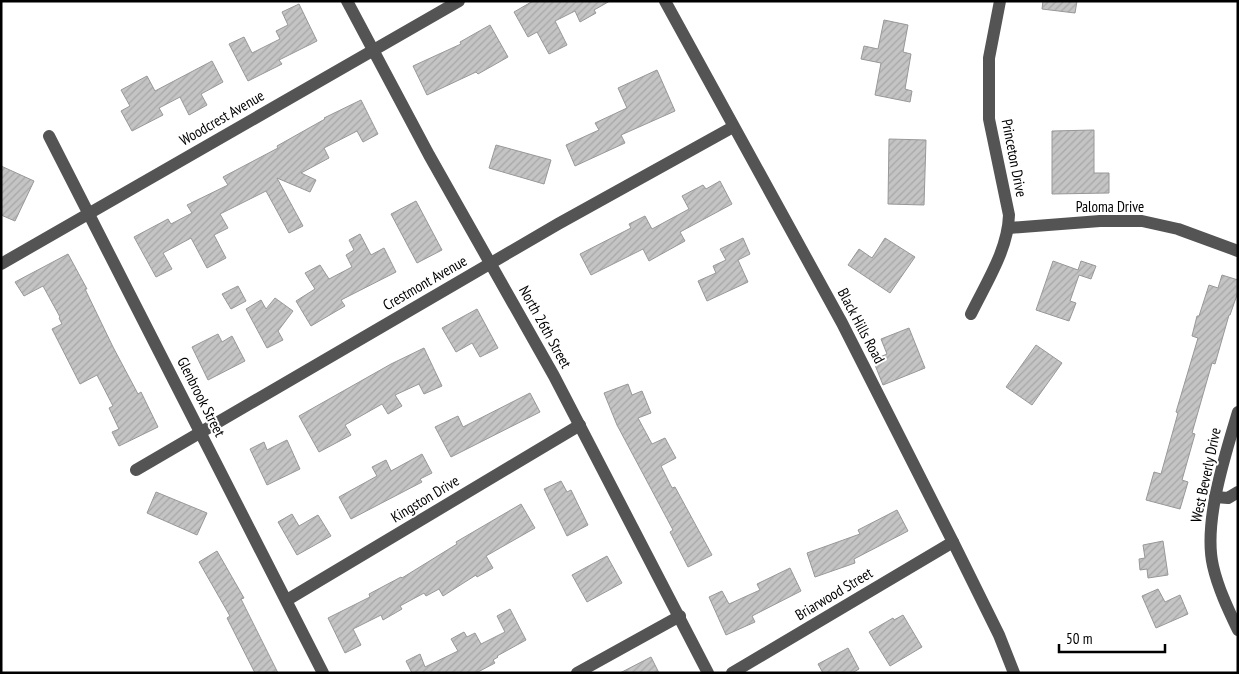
<svg xmlns="http://www.w3.org/2000/svg" width="1239" height="674" font-family="'PT Sans Narrow',sans-serif">
<defs>
<pattern id="building-hatch" width="6" height="6" patternUnits="userSpaceOnUse" patternTransform="scale(1.25)"><rect width="6" height="6" fill="#c4c4c4"/><path d="M-1 1l2-2M0 6l6-6M5 7l2-2" fill="none" stroke="#a7a7a7"/></pattern>
</defs>
<rect width="100%" height="100%" fill="#fff"/>
<g fill="url(#building-hatch)" stroke="#989898">
<polygon points="533,1 610,1 594,10 596,13 580,22 575,11 555,21 567,45 549,54 537,32 528,37 514,12"/>
<polygon points="1043,1 1077,1 1075,13 1042,9"/>
<polygon points="299,4 317,41 279,60 282,64 248,81 229,44 244,37 252,53 280,39 276,31 288,25 282,12"/>
<polygon points="884,20 908,25 903,52 911,54 905,89 912,91 910,102 875,95 881,63 861,59 864,46 878,49"/>
<polygon points="490,25 508,57 478,74 476,72 427,95 413,66 461,44 460,42"/>
<polygon points="212,61 223,82 201,94 207,105 189,115 180,97 159,108 163,115 132,131 121,111 130,106 121,90 147,76 155,91"/>
<polygon points="657,70 675,111 621,135 625,143 575,166 566,145 599,130 595,123 627,108 618,88"/>
<polygon points="361,100 378,134 363,142 357,131 324,148 329,158 301,173 316,180 310,192 277,178 303,226 289,233 266,191 220,214 228,228 214,235 226,258 207,268 191,238 163,253 172,269 156,277 134,237 168,219 171,224 192,213 187,205 228,185 223,177 278,148 277,146 325,119 324,118"/>
<polygon points="1094,130 1094,173 1109,173 1109,193 1052,194 1052,131"/>
<polygon points="889,139 926,140 924,205 888,204"/>
<polygon points="496,145 551,160 544,184 489,168"/>
<polygon points="1,166 34,181 15,221 1,215"/>
<polygon points="720,181 732,204 680,232 685,241 649,261 643,249 591,275 580,254 631,228 629,224 645,216 652,229 689,209 682,196 703,185 706,189"/>
<polygon points="416,201 442,250 417,263 391,214"/>
<polygon points="360,234 371,255 384,248 396,272 341,300 345,306 311,326 296,301 315,289 305,273 320,265 329,279 352,267 346,255 354,250 349,240"/>
<polygon points="743,238 750,254 738,260 748,282 707,301 698,281 716,273 713,266 726,260 720,249"/>
<polygon points="885,238 915,257 890,293 848,265 859,249 872,258"/>
<polygon points="68,254 87,289 85,289 113,347 138,394 141,392 158,427 119,446 112,432 119,429 109,408 113,406 97,375 80,384 52,329 62,324 59,318 60,317 43,286 24,296 15,282"/>
<polygon points="1053,261 1078,270 1081,261 1096,266 1091,279 1079,275 1070,301 1076,303 1069,321 1036,310"/>
<polygon points="1222,275 1238,280 1238,292 1230,315 1229,315 1215,364 1212,363 1192,433 1195,434 1182,480 1188,482 1180,509 1146,500 1154,472 1161,474 1178,413 1176,412 1198,338 1192,336 1197,316 1199,316 1209,285 1218,288"/>
<polygon points="238,286 246,301 231,309 222,294"/>
<polygon points="275,298 293,311 278,331 283,340 267,348 246,309 261,300 266,309"/>
<polygon points="477,309 498,348 480,357 472,343 456,352 442,328"/>
<polygon points="909,328 925,368 883,385 873,360 887,354 881,339"/>
<polygon points="218,334 222,342 232,336 245,361 208,380 192,347"/>
<polygon points="1036,345 1062,363 1032,405 1006,387"/>
<polygon points="424,348 442,386 424,394 419,384 395,395 402,406 388,414 382,404 345,425 351,435 319,452 299,416 391,364"/>
<polygon points="628,384 632,395 642,391 651,413 638,418 652,444 665,438 676,458 661,466 672,488 675,487 712,555 688,567 670,532 673,530 617,425 604,393"/>
<polygon points="530,393 540,412 451,457 435,427 458,416 463,427"/>
<polygon points="287,440 300,469 267,485 250,449 264,442 267,450"/>
<polygon points="422,454 432,473 420,479 422,482 351,519 339,497 377,476 372,467 386,460 391,471"/>
<polygon points="561,481 567,492 571,490 588,525 567,536 544,489"/>
<polygon points="156,492 207,513 197,535 147,513"/>
<polygon points="521,504 535,528 486,556 493,568 477,577 476,575 443,596 439,589 426,596 424,593 400,606 402,609 383,620 381,615 353,629 361,645 345,653 328,618 370,597 369,594 401,577 402,578 457,544 456,542"/>
<polygon points="897,510 908,531 854,559 855,563 815,577 807,553 860,534 858,530"/>
<polygon points="292,514 299,526 318,515 331,536 297,555 278,522"/>
<polygon points="1163,541 1168,575 1148,578 1147,569 1140,570 1139,559 1145,558 1143,545"/>
<polygon points="217,551 244,598 241,599 278,673 255,673 227,618 230,616 199,562"/>
<polygon points="607,556 622,583 587,602 572,575"/>
<polygon points="790,568 801,591 752,616 755,622 726,635 709,597 722,591 729,604 760,590 757,584"/>
<polygon points="1158,589 1165,602 1180,595 1188,614 1156,628 1142,596"/>
<polygon points="510,609 526,640 497,656 498,657 493,660 495,663 476,673 412,673 406,661 420,654 425,667 458,651 451,639 464,632 467,637 475,633 481,644 505,632 497,616"/>
<polygon points="903,615 922,647 890,666 869,632 893,618 894,620"/>
<polygon points="848,648 859,669 852,673 823,673 818,664"/>
<polygon points="651,657 659,673 620,673"/>
</g>
<g fill="none" stroke-linecap="round" stroke-linejoin="round">
<g stroke="#545454" stroke-width="12">
<polyline points="347,1 429,155 554,376 708,673"/>
<polyline points="665,1 842,323 953,542 999,635 1014,673"/>
<polyline points="49,136 323,673"/>
<polyline points="1009,228 1100,221 1142,221 1178,229 1238,251"/>
<polyline points="1,264 459,1"/>
<path d="M971,314C986,283 1008,250 1009,215L989,119V58L1000,1"/>
<path d="M1238,412C1225,455 1203,523 1213,566C1218,588 1228,609 1238,630"/>
<polyline points="136,470 558,224 733,127"/>
<polyline points="1215,497 1228,498 1238,492"/>
<polyline points="287,600 580,425"/>
<polyline points="577,673 680,616"/>
<polyline points="732,673 953,542"/>
</g>
</g>
<g text-anchor="middle" stroke-width="4" stroke-linejoin="round" paint-order="stroke">
<g font-size="15" fill="#000" stroke="#fff">
<text transform="translate(222 118) rotate(-30)" y="5">Woodcrest Avenue</text>
<text transform="translate(1014 158) rotate(79)" y="5">Princeton Drive</text>
<text x="1110" y="212">Paloma Drive</text>
<text transform="translate(425 283) rotate(-30)" y="5">Crestmont Avenue</text>
<text transform="translate(861 326) rotate(62)" y="5">Black Hills Road</text>
<text transform="translate(545 327) rotate(61)" y="5">North 26th Street</text>
<text transform="translate(201 397) rotate(63)" y="5">Glenbrook Street</text>
<text transform="translate(1206 475) rotate(-78)" y="5">West Beverly Drive</text>
<text transform="translate(425 499) rotate(-31)" y="5">Kingston Drive</text>
<text transform="translate(834 594) rotate(-31)" y="5">Briarwood Street</text>
</g>
</g>
<rect width="1239" height="674" fill="none" stroke="#000000" stroke-width="5"/>
<path d="M1059 644v8h106v-8" fill="none" stroke="#000000" stroke-width="2.5"/>
<text x="1066" y="644" font-size="15" fill="#000000" stroke="#ffffff" stroke-width="4" paint-order="stroke">50 m</text>
</svg>
